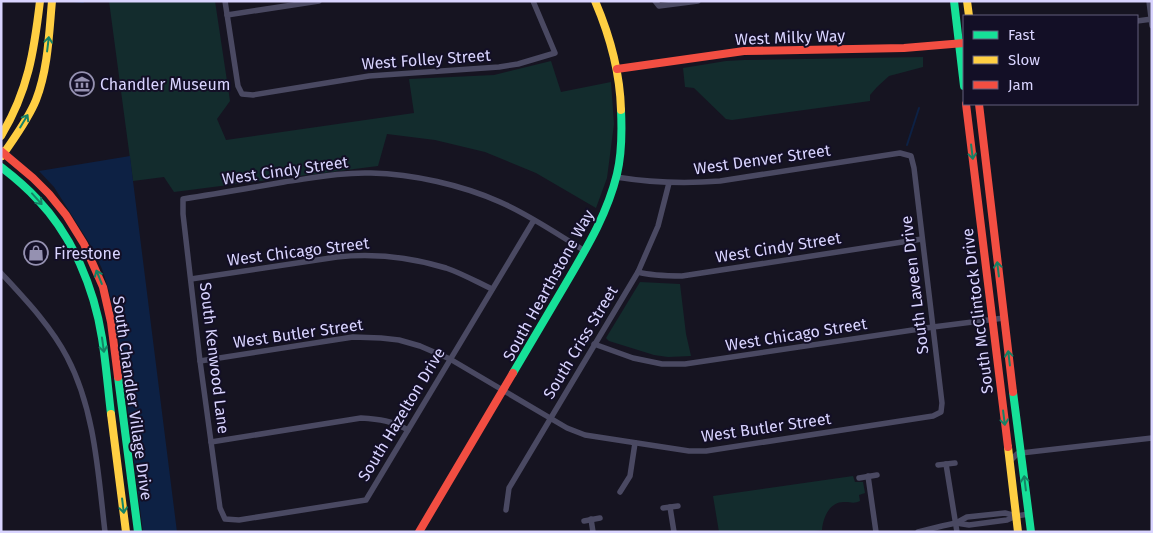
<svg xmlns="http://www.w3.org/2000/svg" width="1153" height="533" font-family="'Fira Sans',sans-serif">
<rect width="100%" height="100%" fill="#161421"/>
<g fill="#132c2d">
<polygon points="109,1 215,1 230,101 217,119 226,140 414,113 409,79 494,75 551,61 561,92 611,82 614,124 607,178 596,208 536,173 485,152 435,140 387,134 378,166 174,192 164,177 133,181"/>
<polygon points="923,57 923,67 889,76 877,87 870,95 870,101 732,120 726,119 694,88 685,87 683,68 726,61 744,60"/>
<polygon points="640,282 680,284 686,334 691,356 668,357 654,355 609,341 606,338"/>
<path d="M853,476L855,482H863L865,493L859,495L860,501C854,504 851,502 845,502C830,501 823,517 822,530L808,532H719L713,496Z"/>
</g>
<polygon fill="#0d2144" points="130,156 133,181 177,532 143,532 117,326 109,291 102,269 93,249 54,187 39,171"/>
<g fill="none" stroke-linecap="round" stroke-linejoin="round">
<g stroke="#0d2144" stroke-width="2">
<polyline points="73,1 83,2"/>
<polyline points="907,145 919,108"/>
</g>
<g stroke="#4a4962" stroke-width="5.5">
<polyline points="225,1 238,86 242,94 253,95 369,76 499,67 518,64 555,53 533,1"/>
<polyline points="655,1 659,6 698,1"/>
<polyline points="1149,1 1152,26"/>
<polyline points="227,15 319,1"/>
<polyline points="1137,21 1152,19"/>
<path d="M534,220L366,500L239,520L225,519L220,508L200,361L183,214V199C216,194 250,188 284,182C313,178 342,172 371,173C413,174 462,185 500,202C530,215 557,234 585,251"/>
<path d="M638,272C652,276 667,276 682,276L922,239"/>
<path d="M1,273C25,299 51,326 67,357C95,410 98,473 105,532"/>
<path d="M191,279L337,257C374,253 410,257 446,268C461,273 477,282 492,289"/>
<polyline points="594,344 633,358 662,364 685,364 933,327 1004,318"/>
<path d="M200,361L353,337L381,338L399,340L420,346L450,359L567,428L585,435L689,451H706L933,416L941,412L942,403L914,168L911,156L900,153L720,181C683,184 653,183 616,177"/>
<path d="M211,442L361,418C380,419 392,421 408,430"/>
<polyline points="1009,462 1017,454 1021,453 1152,438"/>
<polyline points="946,464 957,532"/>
<polyline points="938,465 955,463"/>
<polyline points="868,476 876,532"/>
<polyline points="859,478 877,475"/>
<polyline points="620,492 630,476 635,443"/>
<polyline points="670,507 674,532"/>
<polyline points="663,508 678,506"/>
<polyline points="506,510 509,488 638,272 658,226 669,183"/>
<polyline points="591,519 593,532"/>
<polyline points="584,521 600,518"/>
<polyline points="956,523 967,517 1005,513 1016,516"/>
<polyline points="918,532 942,526 956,523 969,525 1007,520 1016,516 1029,514"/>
</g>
<g stroke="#16e098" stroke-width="8">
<polyline points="954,1 964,86"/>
<path d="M1,167C14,177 27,188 38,200C73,237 94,288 102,338C106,363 108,389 111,414"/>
<path d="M513,373C530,344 548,314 565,285C586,249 607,215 617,174C622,153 622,131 621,110"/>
<polyline points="118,377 138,532"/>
<polyline points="1013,392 1031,532"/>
</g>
<g stroke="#ffcf43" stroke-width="8">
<path d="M595,1C610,36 620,72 621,110"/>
<polyline points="967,1 969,16"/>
<path d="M1,136C28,91 34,52 40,1"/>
<path d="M2,156C14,138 28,120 36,100C48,69 49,34 52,1"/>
<polyline points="111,414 126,532"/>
<polyline points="1008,447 1018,532"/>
</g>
<g stroke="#f24e42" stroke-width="8">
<polyline points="617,69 744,51 904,48 964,43"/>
<polyline points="966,104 1008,447"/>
<polyline points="979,104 1013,392"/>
<polyline points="1,151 33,178 49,194 66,215 84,244 103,287 111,322 118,377"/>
<polyline points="419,532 513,373"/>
</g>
</g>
<defs><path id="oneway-shaft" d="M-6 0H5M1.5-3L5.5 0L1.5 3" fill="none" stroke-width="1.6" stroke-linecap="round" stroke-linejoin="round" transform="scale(1.25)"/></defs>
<g stroke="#158265">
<use href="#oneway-shaft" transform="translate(48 44) rotate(-83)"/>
<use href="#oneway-shaft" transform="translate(24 121) rotate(-59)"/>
<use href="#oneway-shaft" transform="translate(972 152) rotate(83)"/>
<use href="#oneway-shaft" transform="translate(37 199) rotate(48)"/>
<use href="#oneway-shaft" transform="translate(998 269) rotate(-97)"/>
<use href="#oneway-shaft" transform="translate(99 277) rotate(-112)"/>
<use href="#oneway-shaft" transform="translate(103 345) rotate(82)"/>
<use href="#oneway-shaft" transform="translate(1009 358) rotate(-97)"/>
<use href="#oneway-shaft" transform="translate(1004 418) rotate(83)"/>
<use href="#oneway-shaft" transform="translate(1025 483) rotate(-97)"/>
<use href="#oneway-shaft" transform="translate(123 506) rotate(83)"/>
</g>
<defs>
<g id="museum-ring" transform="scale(1.25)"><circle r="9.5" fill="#130f26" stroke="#9591b1" stroke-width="1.5"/><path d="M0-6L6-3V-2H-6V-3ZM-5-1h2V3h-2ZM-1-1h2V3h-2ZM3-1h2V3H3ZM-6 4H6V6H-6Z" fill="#9591b1"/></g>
<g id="shop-ring" transform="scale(1.25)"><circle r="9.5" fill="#130f26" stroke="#9591b1" stroke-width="1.5"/><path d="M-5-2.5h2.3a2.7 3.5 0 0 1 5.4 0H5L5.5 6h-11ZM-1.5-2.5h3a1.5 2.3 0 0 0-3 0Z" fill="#9591b1"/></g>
</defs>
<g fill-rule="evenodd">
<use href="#museum-ring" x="82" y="84"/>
<use href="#shop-ring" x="36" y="253"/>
</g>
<g text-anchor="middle" stroke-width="4" stroke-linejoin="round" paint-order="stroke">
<g font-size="16" fill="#d9d4ff" stroke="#130f26">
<text transform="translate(790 37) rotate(-2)" y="6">West Milky Way</text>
<text transform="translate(426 59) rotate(-4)" y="6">West Folley Street</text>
<text transform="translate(762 159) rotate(-8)" y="6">West Denver Street</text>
<text transform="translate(285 170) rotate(-8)" y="6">West Cindy Street</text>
<text transform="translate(778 247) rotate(-9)" y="6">West Cindy Street</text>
<text transform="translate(298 251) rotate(-7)" y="6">West Chicago Street</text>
<text transform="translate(548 285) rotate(-61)" y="6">South Hearthstone Way</text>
<text transform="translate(914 285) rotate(-97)" y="6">South Laveen Drive</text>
<text transform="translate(977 311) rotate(-97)" y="6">South McClintock Drive</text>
<text transform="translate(298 333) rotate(-8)" y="6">West Butler Street</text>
<text transform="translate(796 334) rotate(-9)" y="6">West Chicago Street</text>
<text transform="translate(580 342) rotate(-59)" y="6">South Criss Street</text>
<text transform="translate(215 358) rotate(83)" y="6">South Kenwood Lane</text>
<text transform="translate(133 398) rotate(82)" y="6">South Chandler Village Drive</text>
<text transform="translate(401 414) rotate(-59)" y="6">South Hazelton Drive</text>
<text transform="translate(766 427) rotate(-8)" y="6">West Butler Street</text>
</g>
<g font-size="16" fill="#d9d4ff" stroke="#130f26" text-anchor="start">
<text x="100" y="90">Chandler Museum</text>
<text x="54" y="259">Firestone</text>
</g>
</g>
<rect width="1153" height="533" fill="none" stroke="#d9d4ff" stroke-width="5"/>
<rect x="963" y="15" width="175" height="90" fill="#130f26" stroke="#625e7d"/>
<rect x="973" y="31" width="25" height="8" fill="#16e098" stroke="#625e7d"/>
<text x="1008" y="40" font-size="15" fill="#d9d4ff">Fast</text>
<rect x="973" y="56" width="25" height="8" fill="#ffcf43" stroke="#625e7d"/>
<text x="1008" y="65" font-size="15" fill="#d9d4ff">Slow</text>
<rect x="973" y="81" width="25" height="8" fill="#f24e42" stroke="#625e7d"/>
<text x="1008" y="90" font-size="15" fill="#d9d4ff">Jam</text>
</svg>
